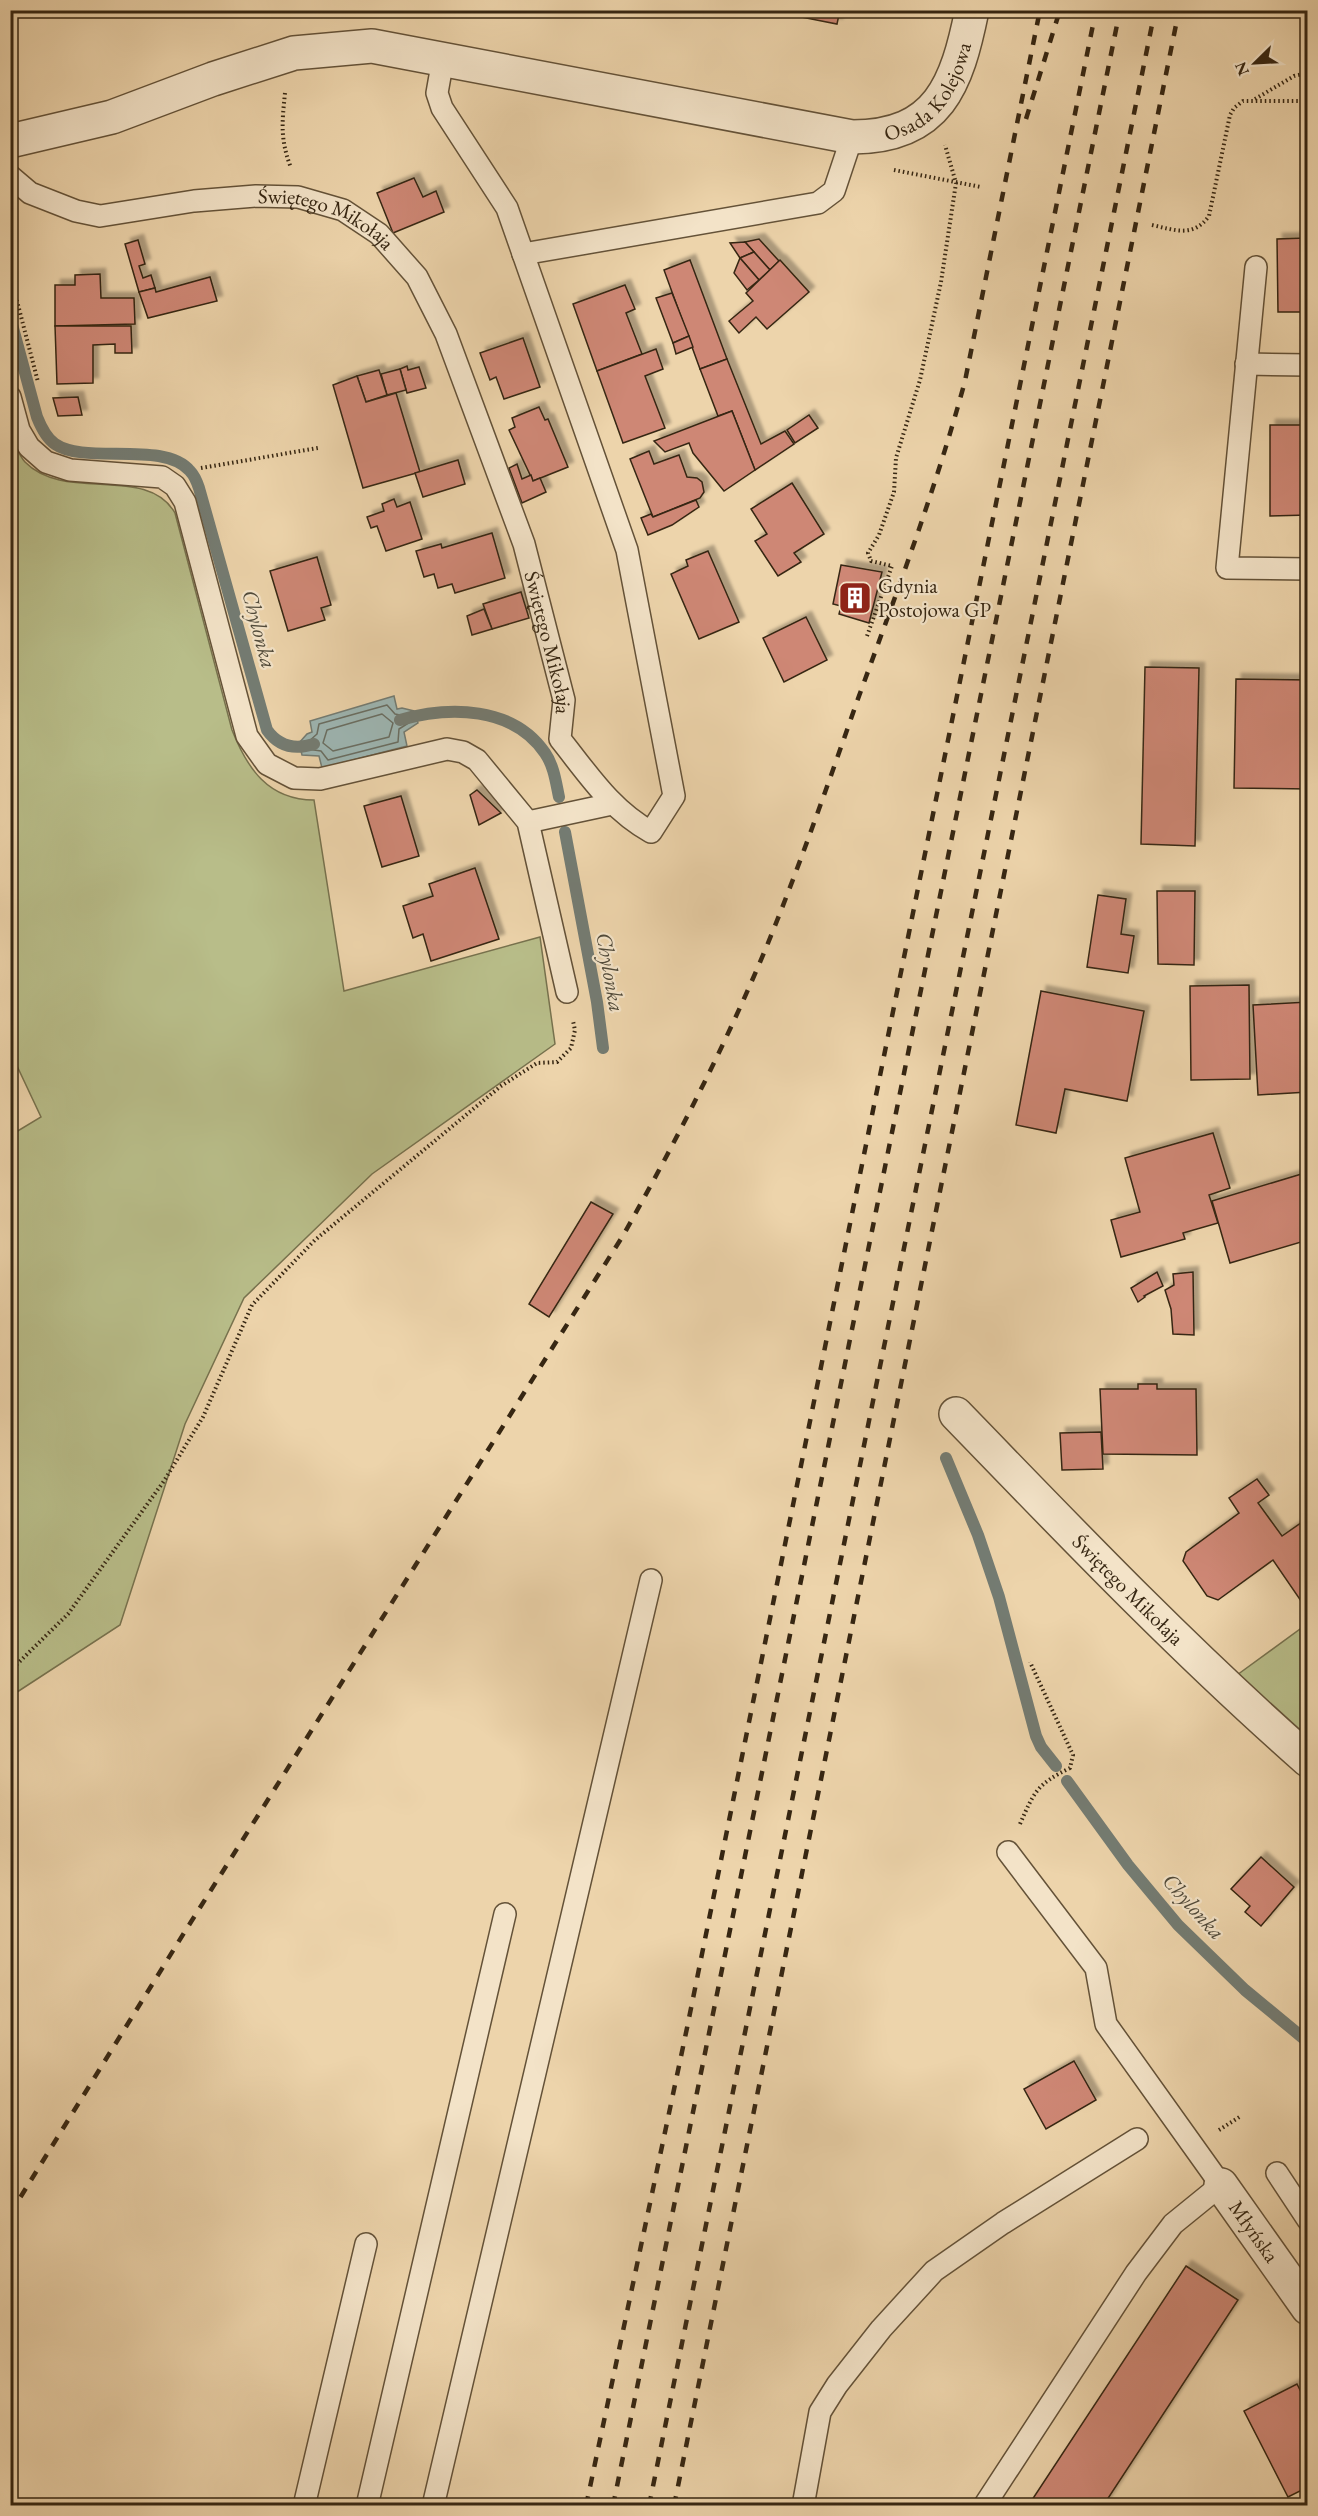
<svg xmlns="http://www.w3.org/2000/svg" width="1318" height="2516" font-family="'EB Garamond',serif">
<defs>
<filter id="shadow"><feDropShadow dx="5.5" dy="-5.5" stdDeviation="1.5" flood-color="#0004"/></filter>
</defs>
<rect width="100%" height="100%" fill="#edd4ab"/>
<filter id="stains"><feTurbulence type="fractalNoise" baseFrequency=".00333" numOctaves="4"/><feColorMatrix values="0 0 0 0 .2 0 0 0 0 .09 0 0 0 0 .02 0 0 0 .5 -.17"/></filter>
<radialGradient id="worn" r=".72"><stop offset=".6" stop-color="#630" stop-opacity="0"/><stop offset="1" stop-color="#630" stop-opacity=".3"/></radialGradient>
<g fill="#b8bd89" stroke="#77724e" stroke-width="1.5">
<path d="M10,433C15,442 18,455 25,462C65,503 147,464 175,513L232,730C247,768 268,800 314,800L344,991L540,937L555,1044L372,1174L244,1298L185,1424L120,1625L11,1696V1135L41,1117L10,1051Z"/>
<polygon points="1307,1624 1307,1742 1237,1675"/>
</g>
<polygon fill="#9db6b3" stroke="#747c73" stroke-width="1.5" points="394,696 397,709 402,708 414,711 418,723 404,732 407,746 322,768 319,756 302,755 299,743 307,734 312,732 310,721"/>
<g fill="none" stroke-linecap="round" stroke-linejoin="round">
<g stroke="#6a6e62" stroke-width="1.5">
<polygon points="387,705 395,714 410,717 410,722 399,729 398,742 328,760 321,751 307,749 307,743 317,734 319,724"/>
<polygon points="382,714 393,723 389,737 333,751 323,743 327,730"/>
</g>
<g stroke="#747c73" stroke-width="12">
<path d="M10,317L37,417C41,427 46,438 55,444C85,465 164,440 190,471C194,475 197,482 199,488L267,730C279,747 295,750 314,744"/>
<path d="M400,720C449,706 513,706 545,753C554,766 556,783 559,797"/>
<polyline points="565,832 597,1002 603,1048"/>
<polyline points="946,1458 978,1535 999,1597 1036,1736 1041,1747 1056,1766"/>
<polyline points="1067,1781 1128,1865 1178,1925 1245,1990 1308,2042"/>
</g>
</g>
<g fill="#ce8774" stroke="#362612" stroke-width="1.5" filter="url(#shadow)">
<polygon points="803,10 840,10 837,24 801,17"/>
<polygon points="414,178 423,197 436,191 444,212 393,233 377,193"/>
<polygon points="1306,238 1308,238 1308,314 1306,312"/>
<polygon points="1306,238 1306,312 1278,312 1277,239"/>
<polygon points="759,239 779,261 770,270 745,242"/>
<polygon points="138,240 145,264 139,266 143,278 151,275 155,288 139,292 125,244"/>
<polygon points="745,242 754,252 740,258 730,243"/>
<polygon points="754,252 770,270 759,280 740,258"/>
<polygon points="740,258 759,280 747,290 734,273"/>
<polygon points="690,260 727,359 700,369 664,270"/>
<polygon points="780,260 809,292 767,329 756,317 739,333 729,321 753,301 746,293"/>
<polygon points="100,274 101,298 134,298 135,324 55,326 55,285 75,285 75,275"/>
<polygon points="210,277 217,301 148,318 139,292 155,288 156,292"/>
<polygon points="625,285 635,309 626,313 642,354 597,371 573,304"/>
<polygon points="672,293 689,336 673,343 656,298"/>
<polygon points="55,326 131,326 132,353 115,353 115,344 93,345 93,383 57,384"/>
<polygon points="689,336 693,347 676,354 673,343"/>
<polygon points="523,338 540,387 504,399 496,377 490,380 480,353"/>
<polygon points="656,349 663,369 645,376 665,428 623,443 597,371"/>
<polygon points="727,359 761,444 785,431 794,444 755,470 732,411 718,416 700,369"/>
<polygon points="407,366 408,370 419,367 426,388 407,393 400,369"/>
<polygon points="400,369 406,390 387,395 381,374"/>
<polygon points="379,370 387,395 366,402 357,376"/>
<polygon points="357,376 366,402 396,393 420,472 363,488 333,385"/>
<polygon points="78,397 82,415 58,416 53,398"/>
<polygon points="539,407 545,420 548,419 568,467 533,481 509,430 515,427 512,418"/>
<polygon points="732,411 755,470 724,491 693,453 689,443 665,452 654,441"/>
<polygon points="809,415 818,428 795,443 787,430"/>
<polygon points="1270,425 1308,425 1308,515 1270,516"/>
<polygon points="649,451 654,464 679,455 687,477 697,478 702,482 704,492 700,498 653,517 630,459"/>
<polygon points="458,460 465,484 423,497 415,473"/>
<polygon points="517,464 522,479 531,475 533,481 540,478 546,492 522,503 509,468"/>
<polygon points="792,483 824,534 794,553 801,562 778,576 755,541 767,534 751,509"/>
<polygon points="394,499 397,507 410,502 422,539 386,551 377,526 371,528 367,517 384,511 382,504"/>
<polygon points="696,500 699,507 672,525 648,535 641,518 651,514 653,517"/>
<polygon points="492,533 505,578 455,593 452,584 438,588 434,574 424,577 416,551 441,544 442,548"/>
<polygon points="708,551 739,622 699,639 671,574 688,566 686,560"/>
<polygon points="317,557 331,605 321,608 325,620 288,631 270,571"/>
<polygon points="841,565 882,572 869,623 839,614 841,606 833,604"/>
<polygon points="521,592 529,618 492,629 483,604"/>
<polygon points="484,609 492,629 472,635 467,616"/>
<polygon points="806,617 827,660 784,682 763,638"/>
<polygon points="1145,667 1199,668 1195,846 1141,844"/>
<polygon points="1236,679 1308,680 1308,789 1234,788"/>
<polygon points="477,790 501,813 479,825 470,795"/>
<polygon points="401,796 419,856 382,867 364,806"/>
<polygon points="475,868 499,939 431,961 423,934 413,938 403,906 433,896 429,884"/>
<polygon points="1157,891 1195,891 1194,965 1158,964"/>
<polygon points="1098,895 1126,899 1121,934 1134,936 1128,973 1087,967"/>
<polygon points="1249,985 1250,1079 1191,1080 1190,986"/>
<polygon points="1041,991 1144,1011 1127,1101 1065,1089 1056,1133 1016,1125"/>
<polygon points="1308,1002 1308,1092 1258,1095 1253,1005"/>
<polygon points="1213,1133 1230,1188 1209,1195 1218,1223 1183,1233 1185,1239 1121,1257 1111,1220 1140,1212 1125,1158"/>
<polygon points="1308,1172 1308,1240 1230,1263 1212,1201"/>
<polygon points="591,1202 613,1214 549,1317 529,1304"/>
<polygon points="1157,1272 1163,1286 1144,1296 1145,1297 1138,1302 1131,1288"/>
<polygon points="1193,1272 1194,1335 1173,1334 1171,1309 1165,1290 1174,1285 1173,1274"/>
<polygon points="1138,1384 1157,1384 1157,1389 1196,1389 1197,1455 1103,1454 1100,1389 1138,1389"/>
<polygon points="1101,1432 1103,1469 1062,1470 1060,1433"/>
<polygon points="1257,1479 1269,1495 1258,1503 1282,1536 1308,1518 1308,1596 1301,1601 1273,1560 1218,1600 1207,1596 1183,1561 1186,1552 1239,1513 1229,1498"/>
<polygon points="1261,1857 1294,1887 1261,1926 1245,1912 1250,1906 1231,1889"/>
<polygon points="1074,2061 1096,2100 1046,2129 1024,2089"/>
<polygon points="1186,2266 1238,2300 1103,2506 1028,2506"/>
<polygon points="1297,2384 1308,2406 1308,2487 1288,2497 1244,2411"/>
</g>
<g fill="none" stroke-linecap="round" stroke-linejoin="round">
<g stroke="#645238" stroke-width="24">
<g id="lane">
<path id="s1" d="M10,176L30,193L76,211L100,216L194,201L256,196L298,197L343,210L379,234L417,277L446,334L524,544L564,700L560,739C588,774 611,810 651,832L674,796L627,550L507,208L442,108L437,93L443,59"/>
<polyline points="523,254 818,203 834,191 852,137"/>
<polyline points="1256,267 1227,568 1308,569"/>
<polyline points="1246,364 1308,365"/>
<polyline points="10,397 19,430 29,447 46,462 70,470 162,477 175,486 185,502 247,736 267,764 294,778 320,779 447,749 463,752 477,760 528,822 567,992"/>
<polyline points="528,822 612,804"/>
<polyline points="1277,2173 1308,2220"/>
<polyline points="304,2506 366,2244"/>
<polyline points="367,2506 505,1914"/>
<polyline points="433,2506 651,1580"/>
<polyline points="803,2506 820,2412 837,2385 881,2329 934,2271 1003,2223 1137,2139"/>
<polyline points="984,2506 1136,2273 1173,2224 1221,2185 1106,2024 1096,1968 1008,1852"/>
</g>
</g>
<g stroke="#645238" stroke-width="36">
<g id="street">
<path id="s2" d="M10,141L112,117L213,79L294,53L372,46L852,137C939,137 957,84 972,10"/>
<path id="s3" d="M956,1414C1071,1533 1183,1650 1308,1760"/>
<path id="s4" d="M1221,2185L1308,2308"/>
</g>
</g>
<g stroke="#362612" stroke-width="4" stroke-dasharray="1.5 3" stroke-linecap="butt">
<path d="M285,93C282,123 280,139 291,168"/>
<polyline points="1255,99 1294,76 1308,73"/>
<polyline points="894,170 981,187"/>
<path d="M1152,225C1175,230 1193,238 1209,216L1230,115L1234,108L1243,101H1308"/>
<polyline points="10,274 38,382"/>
<polyline points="201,468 318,448"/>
<polyline points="867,636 892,566 871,561 868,553 879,535 894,492 896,458 920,380 941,282 956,183 945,145"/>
<polyline points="10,1671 68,1614 164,1481 203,1417 252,1305 315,1240 501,1086 537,1063 557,1062 571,1048 575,1030 573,1021"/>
<path d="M1020,1824C1034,1792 1037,1784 1070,1768L1073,1755L1030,1662"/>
<polyline points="1219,2130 1241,2116"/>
</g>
<use href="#lane" stroke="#f3e3c8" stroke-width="21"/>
<use href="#street" stroke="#f3e3c8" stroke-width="33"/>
<g stroke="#362612" stroke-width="4.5" stroke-dasharray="10 10" stroke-linecap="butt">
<polyline points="1026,119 1060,10"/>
<path d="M10,2214L184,1933L624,1234C676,1141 725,1046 766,948C800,865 829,781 859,696C897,592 936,488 965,381L1040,10"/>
<polyline points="586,2506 687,2028 1096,10"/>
<polyline points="613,2506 1120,10"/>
<polyline points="649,2506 1155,10"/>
<polyline points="674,2506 1179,10"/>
</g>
</g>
<defs>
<g id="building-square" transform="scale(1.725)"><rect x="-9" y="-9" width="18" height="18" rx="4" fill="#8f2418" stroke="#f3e3c8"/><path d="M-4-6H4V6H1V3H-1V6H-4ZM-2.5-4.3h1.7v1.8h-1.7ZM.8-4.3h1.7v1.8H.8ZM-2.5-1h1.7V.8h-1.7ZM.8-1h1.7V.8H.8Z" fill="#fff"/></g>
</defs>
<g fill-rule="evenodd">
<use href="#building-square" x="855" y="598"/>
</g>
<g text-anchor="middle" stroke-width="4.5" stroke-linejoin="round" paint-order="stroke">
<g font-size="21" fill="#362612" stroke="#f3e3c8">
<text dy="7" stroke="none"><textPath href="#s2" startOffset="962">Osada Kolejowa</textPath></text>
<text dy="7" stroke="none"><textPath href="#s1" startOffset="333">Świętego Mikołaja</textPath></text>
<text dy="7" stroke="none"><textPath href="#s1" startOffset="837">Świętego Mikołaja</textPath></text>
<text dy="7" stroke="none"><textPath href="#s3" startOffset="246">Świętego Mikołaja</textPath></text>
<text dy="7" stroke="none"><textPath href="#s4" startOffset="57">Młyńska</textPath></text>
</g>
<g font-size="21" fill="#362612" stroke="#f3e3c8" text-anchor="start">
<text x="878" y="593">Gdynia<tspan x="878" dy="24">Postojowa GP</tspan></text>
</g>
<g font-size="22" font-style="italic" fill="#504a3a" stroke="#f3e3c8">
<text transform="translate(260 629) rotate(75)" y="8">Chylonka</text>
<text transform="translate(611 972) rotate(80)" y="8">Chylonka</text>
<text transform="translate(1194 1906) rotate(48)" y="8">Chylonka</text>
</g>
</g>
<rect width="1318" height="2516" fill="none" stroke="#edd4ab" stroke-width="36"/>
<rect x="12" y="12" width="1294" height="2492" fill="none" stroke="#362612" stroke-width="3"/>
<rect x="18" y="18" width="1282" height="2480" fill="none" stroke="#362612" stroke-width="1.5"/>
<g transform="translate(1255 63) rotate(246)" stroke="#f3e3c8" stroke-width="4.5" paint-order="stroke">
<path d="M0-4.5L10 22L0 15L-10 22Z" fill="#362612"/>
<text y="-9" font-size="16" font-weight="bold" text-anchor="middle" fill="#362612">N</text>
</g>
<rect width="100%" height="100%" filter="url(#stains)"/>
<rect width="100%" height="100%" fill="url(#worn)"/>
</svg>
